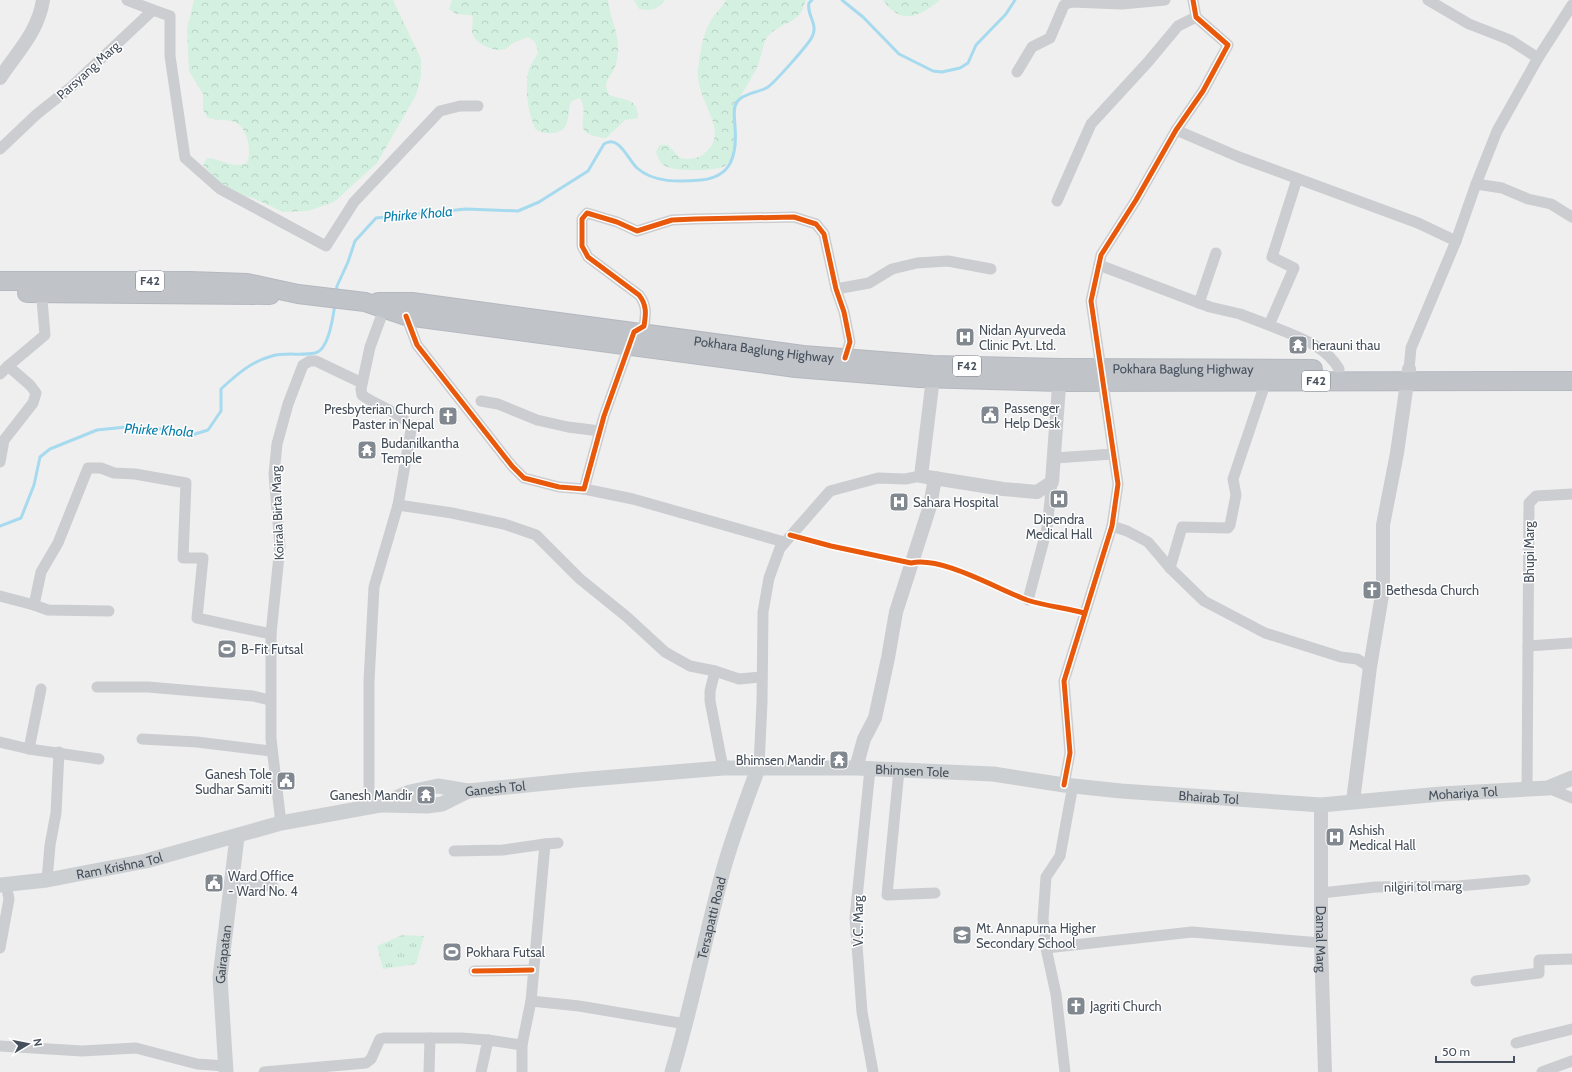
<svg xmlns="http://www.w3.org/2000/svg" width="1572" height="1072" font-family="Cabin,sans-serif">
<defs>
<pattern id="grass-tufts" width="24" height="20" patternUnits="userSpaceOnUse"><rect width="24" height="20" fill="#d3f0e0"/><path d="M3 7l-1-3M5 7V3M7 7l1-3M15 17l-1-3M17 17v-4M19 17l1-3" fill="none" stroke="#b6d0c3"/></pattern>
<pattern id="forest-crowns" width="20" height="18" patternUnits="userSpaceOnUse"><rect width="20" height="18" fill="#d3f0e0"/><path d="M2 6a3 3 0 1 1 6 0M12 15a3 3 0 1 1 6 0" fill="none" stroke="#b6d0c3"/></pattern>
</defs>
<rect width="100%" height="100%" fill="#f0efef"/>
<polygon fill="url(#grass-tufts)" points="402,935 424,936 416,964 383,969 377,946"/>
<g fill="url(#forest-crowns)">
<path d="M194,0H393L421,59V76L416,95L377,163L334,202L308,211L283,212L253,198L229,192L203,165L207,158C222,159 232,169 247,163C252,151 248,124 231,121C222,119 216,121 207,117L203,110V94L189,71L187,29Z"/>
<path d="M452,0H608C611,24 623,38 616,64C612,78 601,80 609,95C625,101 638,97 638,118L625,120L606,138C566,133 592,120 580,98L572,101C567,110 570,117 566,125C561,136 544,134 536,130C528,114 525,91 528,74C529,65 536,59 538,51L535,42L528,37C523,39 517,41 513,43C510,45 508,48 505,49C495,53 473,43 472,31C472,25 474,21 472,15L456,14L449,9Z"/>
<path d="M634,0H665C658,10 650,11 639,9Z"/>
<path d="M726,0H806C804,4 803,10 800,14C789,26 772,26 765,41C762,49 761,57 758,65C752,80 738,95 736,111C734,126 741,143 733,157C731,161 727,165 723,167C713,171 671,172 663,165C659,162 658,156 656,152L660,145H668L680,158C691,160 700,159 708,150C729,128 695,100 698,70C700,55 702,36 710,22C714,14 722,8 726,0Z"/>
<path d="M883,0H940C919,17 901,26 883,0Z"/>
</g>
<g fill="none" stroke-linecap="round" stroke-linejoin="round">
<g stroke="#a6daee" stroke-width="3">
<polyline points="842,0 863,17 899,54 933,71 942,72 960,68 968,63 976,45 1006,14 1015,0"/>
<path d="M336,293L337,286L348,262L355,241L376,218L466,209L518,211L539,202L588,171L604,144C619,134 628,160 637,168C654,183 679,182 701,180C732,177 737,155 735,127C735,121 733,112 735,106C739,93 759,93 768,87C775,82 808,45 812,37C819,24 806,15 809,3L812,0"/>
<path d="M0,526L21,518L34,485L40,457L50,449L97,430L126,427L161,429L192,435L208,430L221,411V389C236,375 252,361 272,356C286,352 301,356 315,353C329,350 333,316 335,304"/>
</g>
<g stroke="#b4b8bf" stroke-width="20">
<g id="trunk">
<polyline points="0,281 190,281 247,283 298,294 365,302 406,316 796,368 919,378 1060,382 1572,381"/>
<polyline points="27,293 270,295"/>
<path id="s5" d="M378,302H412L803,355L933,365L1061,368L1313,369"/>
</g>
</g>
<g stroke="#cbcdd0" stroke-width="11">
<polyline points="1428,0 1469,24 1510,40 1538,58"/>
<polyline points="153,10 170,16 170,56 185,158 220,189 326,246 354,202 440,111 460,106 478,106"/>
<polyline points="1017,72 1032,47 1050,38 1064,5 1071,2 1122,4 1165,0"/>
<polyline points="1176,130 1239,157 1418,223 1456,241"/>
<polyline points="0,149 37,114 71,87 153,10 127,0"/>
<path d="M1297,179L1272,257L1294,268L1269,325C1294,336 1325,344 1339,369"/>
<polyline points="1476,184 1502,188 1528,199 1551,204 1572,217"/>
<polyline points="1057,201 1091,124 1148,62 1178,26 1196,17"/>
<polyline points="1099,265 1210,307 1240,314 1269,325"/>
<polyline points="836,289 869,283 892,269 917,263 948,261 991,269"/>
<polyline points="1199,303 1216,253"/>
<path d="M406,316L417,345L512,466L524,478L559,487L584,489L604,416L634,332L644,326C646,314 647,305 639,295L588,257L582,246V219L587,213L617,222L637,231L672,220L695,219L794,217L816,224L824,234L836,289L844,312L850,342L845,358"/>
<polyline points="1409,369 1411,348 1456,241 1476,184 1497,131 1538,58 1572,5"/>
<polyline points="0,374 8,366"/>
<polyline points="481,401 498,404 537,420 568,427 600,431"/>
<polyline points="1055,458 1113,454"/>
<polyline points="0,462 4,440 33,403 36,393 30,385 8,366 45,335 41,288"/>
<polyline points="584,489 633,499 784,542"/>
<polyline points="398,505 452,513 504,524 536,535 580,579 627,617 665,652 690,666 715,671 710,691 710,701 723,768"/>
<polyline points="1112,526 1127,531 1148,542 1170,568 1204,601 1265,633 1341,657 1357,659 1370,667"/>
<polyline points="1170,568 1182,527 1228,528 1230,525 1236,495 1233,479 1266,381"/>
<polyline points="0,596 34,605"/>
<polyline points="1028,600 1047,528 1052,482"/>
<polyline points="109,611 48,610 34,605 41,572 58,543 88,468 101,468 114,473 135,474 186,483 183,558 203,558 197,618 271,634 271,739 281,823"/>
<polyline points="271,634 280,546 274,474 277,444 288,404 303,365 310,361 316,361 362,383"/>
<polyline points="1528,646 1572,643"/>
<polyline points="715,671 739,679 761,677"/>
<polyline points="97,687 148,687 253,696 270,700"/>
<polyline points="142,739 197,742 271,751"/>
<polyline points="0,742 29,749 99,759"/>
<polyline points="29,749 41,689"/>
<polyline points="759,766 762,702 763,612 769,578 780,548 830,491 878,478 905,479 921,476"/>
<polyline points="870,769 855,918 862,1012 873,1072"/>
<polyline points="899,770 887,895 935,893"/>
<polyline points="1064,785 1070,753 1064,681 1112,526 1118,484 1091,301 1101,255 1136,200 1176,130 1203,91 1228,45 1196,17 1193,0"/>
<polyline points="1548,788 1572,798"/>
<polyline points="1527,790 1529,503 1536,496 1572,494"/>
<path d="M369,807V681L374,587L398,505L411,430C407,414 374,405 362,395L361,389L370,347L384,309"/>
<polyline points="454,851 503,850 545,844"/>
<polyline points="47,880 50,845 56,813 59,752"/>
<polyline points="232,883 273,886"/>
<polyline points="1321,893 1376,887 1458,886 1525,880"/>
<polyline points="0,948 9,899 6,884"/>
<polyline points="1046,948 1192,932 1321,943"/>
<polyline points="474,971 532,970"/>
<polyline points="1476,981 1539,973 1539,960 1572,959"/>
<polyline points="531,1001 579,1006 686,1024"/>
<polyline points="488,1040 522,1045 531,1001 545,844 558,843"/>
<polyline points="1516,1043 1572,1029"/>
<polyline points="0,1046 82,1051 136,1048 197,1064 225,1066"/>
<polyline points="264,1072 366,1063 371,1059 380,1039 384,1038 461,1038 488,1040 481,1072"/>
<polyline points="429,1072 430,1038"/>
<polyline points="522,1072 522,1045"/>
<polyline points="1065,1072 1056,994 1046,948 1043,919 1046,877 1060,856 1073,785"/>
<polyline points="1542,1072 1572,1061"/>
</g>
<g stroke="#cbcdd0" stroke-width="14">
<path d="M0,78C18,51 38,32 43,0"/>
<polyline points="933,378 921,476 1003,489 1037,492 1052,482 1060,372"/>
<polyline points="856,768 864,739 875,718 888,658 896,612 930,506 935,478"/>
<polyline points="1353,801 1370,667 1383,589 1383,525 1397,453 1409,369"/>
<path id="s1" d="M1321,805V943L1325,1072"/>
</g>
<g stroke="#cccfd1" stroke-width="15">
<polyline points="382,805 427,806 442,804 468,791"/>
<path id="s2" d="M0,885L47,880L146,861L281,823L380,805L410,792L438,786L468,791L577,780L723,768H856L993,774L1064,785L1121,791L1321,805L1441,794L1548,788L1572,778"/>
<path id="s3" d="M226,1072L220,977L237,837"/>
<path id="s4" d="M672,1072C692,1006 705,937 723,871C733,835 746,801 759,766"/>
</g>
<use href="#trunk" stroke="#c0c4c9" stroke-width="18"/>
<g stroke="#fff" stroke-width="8">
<g id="cycleway">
<path d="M406,316L417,345L512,466L524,478L559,487L584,489L604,416L634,332L644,326C646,314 647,305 639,295L588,257L582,246V219L587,213L617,222L637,231L672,220L695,219L794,217L816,224L824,234L836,289L844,312L850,342L845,358"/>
<path d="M790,535L831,546L911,563C942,556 997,589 1027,600C1045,606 1066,608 1084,613"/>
<polyline points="1064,785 1070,753 1064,681 1112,526 1118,484 1091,301 1101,255 1136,200 1176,130 1203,91 1228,45 1196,17 1193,0"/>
<polyline points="474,971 532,970"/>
</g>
</g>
<use href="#cycleway" stroke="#e8590c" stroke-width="5"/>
</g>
<defs>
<g id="hospital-square" transform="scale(1)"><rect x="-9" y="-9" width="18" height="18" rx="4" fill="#82888f" stroke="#fff"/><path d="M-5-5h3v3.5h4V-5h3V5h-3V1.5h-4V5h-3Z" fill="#fff"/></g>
<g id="temple-square" transform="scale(1)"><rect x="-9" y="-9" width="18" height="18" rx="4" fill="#82888f" stroke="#fff"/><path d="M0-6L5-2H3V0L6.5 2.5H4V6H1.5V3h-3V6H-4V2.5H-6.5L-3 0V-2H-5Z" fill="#fff"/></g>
<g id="civic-square" transform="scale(1)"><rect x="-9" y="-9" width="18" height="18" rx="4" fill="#82888f" stroke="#fff"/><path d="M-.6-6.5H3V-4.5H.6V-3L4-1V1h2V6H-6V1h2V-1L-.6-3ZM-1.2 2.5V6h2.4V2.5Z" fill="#fff"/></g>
<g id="church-square" transform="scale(1)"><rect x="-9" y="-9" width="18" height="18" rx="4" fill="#82888f" stroke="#fff"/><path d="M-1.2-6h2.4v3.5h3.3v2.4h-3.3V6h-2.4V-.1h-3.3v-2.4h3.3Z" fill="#fff"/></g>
<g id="stadium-square" transform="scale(1)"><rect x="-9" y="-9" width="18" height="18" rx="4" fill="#82888f" stroke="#fff"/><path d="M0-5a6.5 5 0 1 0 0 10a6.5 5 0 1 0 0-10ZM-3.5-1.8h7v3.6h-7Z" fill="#fff"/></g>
<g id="school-square" transform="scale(1)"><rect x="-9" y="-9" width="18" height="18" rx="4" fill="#82888f" stroke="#fff"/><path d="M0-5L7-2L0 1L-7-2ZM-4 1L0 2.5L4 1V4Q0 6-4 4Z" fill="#fff"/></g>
</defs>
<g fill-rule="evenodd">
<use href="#hospital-square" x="965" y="337"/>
<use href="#temple-square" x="1298" y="345"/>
<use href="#civic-square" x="990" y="415"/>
<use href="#church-square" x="448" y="416"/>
<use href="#temple-square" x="367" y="450"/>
<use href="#hospital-square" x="1059" y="499"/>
<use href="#hospital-square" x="899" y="502"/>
<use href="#church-square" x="1372" y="590"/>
<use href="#stadium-square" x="227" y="649"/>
<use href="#temple-square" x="839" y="760"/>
<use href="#civic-square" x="286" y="781"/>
<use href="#temple-square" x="426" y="795"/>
<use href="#hospital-square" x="1335" y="837"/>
<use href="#civic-square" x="214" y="883"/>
<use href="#school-square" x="962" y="935"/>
<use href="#stadium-square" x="452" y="952"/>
<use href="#church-square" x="1076" y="1006"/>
</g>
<g text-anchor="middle" stroke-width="3" stroke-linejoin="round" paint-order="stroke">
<g fill="#fff" stroke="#7e848d" stroke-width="1">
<rect x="136" y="271" width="28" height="20" rx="3"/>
<rect x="953" y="356" width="28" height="20" rx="3"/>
<rect x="1302" y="371" width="28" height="20" rx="3"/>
</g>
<g font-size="12" font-weight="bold" fill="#46505c">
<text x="150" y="285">F42</text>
<text x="967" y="370">F42</text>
<text x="1316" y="385">F42</text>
</g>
<g font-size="13" fill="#46505c" stroke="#fff">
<text transform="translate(88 70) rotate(-42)" y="5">Parsyang Marg</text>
<text dy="5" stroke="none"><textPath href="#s5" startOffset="389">Pokhara Baglung Highway</textPath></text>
<text dy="5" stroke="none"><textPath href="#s5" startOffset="809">Pokhara Baglung Highway</textPath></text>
<text transform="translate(277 513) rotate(-92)" y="5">Koirala Birta Marg</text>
<text transform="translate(1529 552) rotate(-90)" y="5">Bhupi Marg</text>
<text dy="5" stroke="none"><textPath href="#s2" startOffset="926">Bhimsen Tole</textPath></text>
<text dy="5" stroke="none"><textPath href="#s2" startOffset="508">Ganesh Tol</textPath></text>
<text dy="5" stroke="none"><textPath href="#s2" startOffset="1479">Mohariya Tol</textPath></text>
<text dy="5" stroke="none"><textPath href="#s2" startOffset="1224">Bhairab Tol</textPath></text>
<text dy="5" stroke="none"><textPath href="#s2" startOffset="121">Ram Krishna Tol</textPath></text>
<text transform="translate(1423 886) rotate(-1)" y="5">nilgiri tol marg</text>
<text dy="5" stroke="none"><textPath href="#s4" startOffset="159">Tersapatti Road</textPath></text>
<text transform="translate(858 921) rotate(-90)" y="5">V.C. Marg</text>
<text dy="5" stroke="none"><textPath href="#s1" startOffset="134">Damal Marg</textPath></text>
<text dy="5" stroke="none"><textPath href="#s3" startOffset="118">Gairapatan</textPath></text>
</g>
<g font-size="13" fill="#46505c" stroke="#fff" text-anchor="start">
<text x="979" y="335">Nidan Ayurveda<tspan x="979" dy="15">Clinic Pvt. Ltd.</tspan></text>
<text x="1312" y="350">herauni thau</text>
<text x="1004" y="413">Passenger<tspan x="1004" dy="15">Help Desk</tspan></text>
<text x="434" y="414" text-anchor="end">Presbyterian Church<tspan x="434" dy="15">Paster in Nepal</tspan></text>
<text x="381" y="448">Budanilkantha<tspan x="381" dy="15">Temple</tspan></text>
<text x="913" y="507">Sahara Hospital</text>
<text x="1059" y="524" text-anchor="middle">Dipendra<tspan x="1059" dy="15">Medical Hall</tspan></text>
<text x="1386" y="595">Bethesda Church</text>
<text x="241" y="654">B-Fit Futsal</text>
<text x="825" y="765" text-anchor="end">Bhimsen Mandir</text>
<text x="272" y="779" text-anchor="end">Ganesh Tole<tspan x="272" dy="15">Sudhar Samiti</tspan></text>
<text x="412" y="800" text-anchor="end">Ganesh Mandir</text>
<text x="1349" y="835">Ashish<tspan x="1349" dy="15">Medical Hall</tspan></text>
<text x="228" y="881">Ward Office<tspan x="228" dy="15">- Ward No. 4</tspan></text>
<text x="976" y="933">Mt. Annapurna Higher<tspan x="976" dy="15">Secondary School</tspan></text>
<text x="466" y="957">Pokhara Futsal</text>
<text x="1090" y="1011">Jagriti Church</text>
</g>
<g font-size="14" font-style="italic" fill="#097fab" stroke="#fff">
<text transform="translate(418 214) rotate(-5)" y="5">Phirke Khola</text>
<text transform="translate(159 430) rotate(3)" y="5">Phirke Khola</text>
</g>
</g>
<g transform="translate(28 1044) rotate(80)" stroke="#ffffff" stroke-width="3" paint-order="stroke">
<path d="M0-3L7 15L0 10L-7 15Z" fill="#46505c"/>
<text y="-6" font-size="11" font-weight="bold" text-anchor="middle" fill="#46505c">N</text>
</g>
<path d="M1436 1056v6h78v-6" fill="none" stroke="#46505c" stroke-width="2"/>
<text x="1442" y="1056" font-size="12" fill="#46505c" stroke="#ffffff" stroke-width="3" paint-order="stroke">50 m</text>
</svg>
